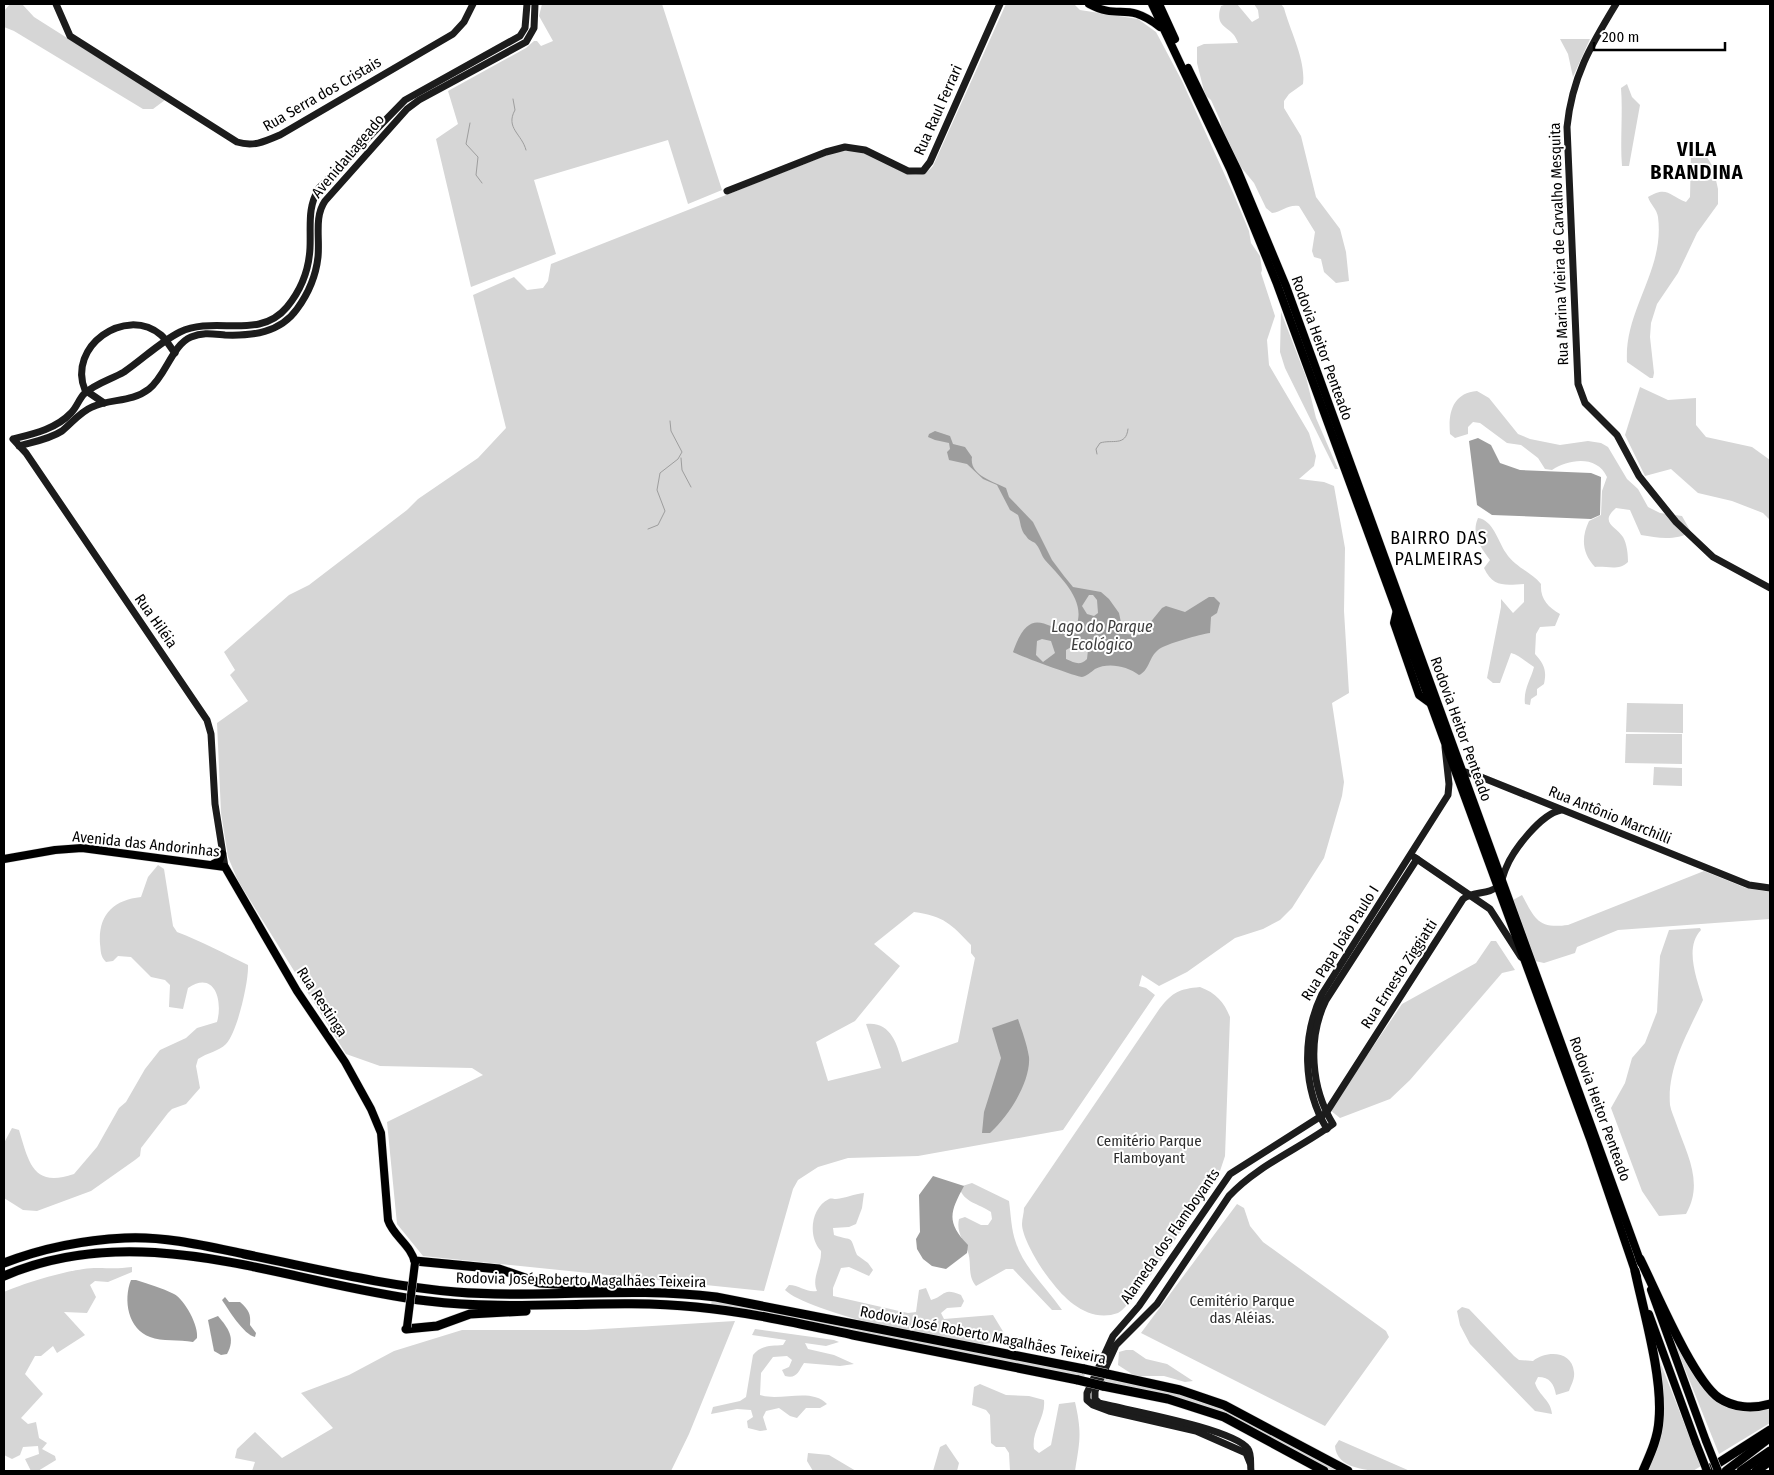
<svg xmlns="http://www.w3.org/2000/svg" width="1774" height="1475" font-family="'Fira Sans Condensed',sans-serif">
<rect width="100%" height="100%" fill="#fff"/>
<g fill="#d6d6d6" fill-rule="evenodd">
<polygon points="10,4 22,4 34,17 165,100 153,109 143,109 14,31 4,27 4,11"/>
<polygon points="542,4 662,4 722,190 688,204 668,140 534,180 556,254 471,287 436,139 458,124 448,91 526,48 534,41 537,41 541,46 553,41 539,16"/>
<path d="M1006,4H1074L1080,10L1138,19L1156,32L1182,81L1234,195L1249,231L1251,243L1260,256L1262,270L1261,273L1275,316L1267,340L1269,365L1309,433L1316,456L1314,466L1299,479L1324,482L1334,486L1345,548L1344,611L1349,693L1332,703L1344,782L1342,796L1324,858L1292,908L1280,920L1263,929L1235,938L1187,972L1159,986L1142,975L1139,986L1146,988L1155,995L1063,1130L918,1156L848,1158L818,1167L798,1180L793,1189L764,1291L423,1256L397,1224L387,1122L483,1075L472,1068L380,1066L346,1054L238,881L228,857L221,813L217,723L248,701L230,675L235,670L224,652L289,595L309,585L407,510L418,499L478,458L506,428L473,295L514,277L527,290L543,288L548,281L551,264L835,152C846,151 855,150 866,153C888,160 914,189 933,166ZM914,912C944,916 951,924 971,945V953L975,958L958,1042L902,1062C897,1043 890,1021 866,1024L881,1068L828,1081L816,1042L855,1021L900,966L874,944Z"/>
<path d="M1227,4H1237L1252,22L1259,18L1258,10L1254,4H1281L1284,8C1290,31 1306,60 1303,84L1289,94L1284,101V108L1301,136L1316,197L1340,229L1346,252L1349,281L1336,283L1324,272L1321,259L1314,257L1312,251L1315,232L1299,206C1288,204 1282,212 1272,213L1266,208L1254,183L1227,150L1220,120L1211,100L1205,95L1197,63V47L1204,44L1238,43C1233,25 1213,30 1221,6Z"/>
<polygon points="1560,39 1590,39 1573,77 1568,54"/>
<path d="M1627,84L1632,97L1640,105L1629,166H1622C1620,140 1623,114 1621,88Z"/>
<path d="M1697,151L1705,154L1713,167L1718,189V204L1697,233L1678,273L1657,304L1651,323L1650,337L1654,373L1653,378H1650L1627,362C1624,309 1665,271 1658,217C1657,209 1650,204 1648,197C1667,185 1670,196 1686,202L1690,197L1691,153Z"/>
<polygon points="1281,312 1306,377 1316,418 1338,469 1335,469 1285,368 1280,352"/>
<polygon points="1640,387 1668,400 1696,398 1696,425 1706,437 1752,447 1770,460 1770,520 1763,513 1732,501 1698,493 1671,469 1645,476 1625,435"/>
<path d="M1477,391L1489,398L1518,434L1530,439L1560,445L1588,441L1601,443L1608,447L1627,479L1638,489L1648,507L1660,513L1682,516L1691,532C1675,541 1658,538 1641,535L1630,510L1616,508C1599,523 1616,526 1623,537C1627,544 1628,554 1628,562C1619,571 1608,566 1595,567C1582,553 1581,538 1589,521L1601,515L1602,491L1607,477C1597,455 1569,459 1552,470L1545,469L1538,458L1521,445L1507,443L1480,423L1473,422L1468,427V434L1455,438L1450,434C1448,412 1453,393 1477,391Z"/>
<path d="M1478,518C1493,520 1498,541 1506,553C1515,567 1531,572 1541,584C1540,599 1548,607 1560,614L1555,626L1540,627L1536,634L1535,654C1544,664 1547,670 1544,684L1537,689V695L1531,699L1530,705L1525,704C1523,690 1531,679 1534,667C1526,662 1519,655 1511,653L1500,683H1493L1487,678L1501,607V599L1513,613L1524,602V584C1506,585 1493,588 1484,568L1490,560C1480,547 1471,534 1478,518Z"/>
<polygon points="1627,703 1683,704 1683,733 1626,732"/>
<polygon points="1626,734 1682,734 1682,764 1625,763"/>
<polygon points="1654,767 1682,768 1682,786 1653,785"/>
<path d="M158,865L164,869L173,926L177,932C201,941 225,954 248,965C249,981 237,1033 226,1044C219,1051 207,1053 198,1059L196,1066L200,1088L186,1104L172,1109L168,1113L141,1148L140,1156L135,1160L91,1191L37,1211L23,1210L4,1198V1143L12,1128L19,1130C29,1163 33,1188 74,1174L97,1147L119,1108L126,1102L145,1069L160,1050L186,1038L197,1028L217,1022C223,1001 215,970 188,988L183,1009L169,1007L170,985L165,980L151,977L131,957L118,956L113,961L106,962C100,956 101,951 100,944C98,915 113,900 141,897L148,877Z"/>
<path d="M1704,871L1746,888L1770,892V919L1618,930L1577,947L1575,953L1544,963L1535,961L1513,900L1522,895C1535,919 1538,929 1568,925Z"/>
<path d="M1700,928L1701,930C1684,948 1697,979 1703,1000C1688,1033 1667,1067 1670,1105C1671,1111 1674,1117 1676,1123C1687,1155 1704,1182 1686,1214L1659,1216L1642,1191L1611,1108L1625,1083L1632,1058L1645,1043L1657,1012L1660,956L1669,930Z"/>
<polygon points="1491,941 1496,941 1515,970 1502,973 1410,1080 1390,1099 1340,1118 1330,1110 1402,1004 1476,963"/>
<path d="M1200,987C1216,993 1224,1002 1230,1017L1225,1156L1220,1171C1207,1192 1134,1306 1118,1313C1090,1323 1066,1301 1051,1281C1041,1269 1022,1238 1022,1224C1022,1219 1024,1213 1024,1208L1160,1008C1173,992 1179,989 1200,987Z"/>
<path d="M972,1183L1009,1201C1011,1215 1011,1229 1016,1243C1024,1268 1047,1288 1062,1310H1052L1013,1269H1006L976,1286C967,1275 972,1265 968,1252C964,1240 956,1233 959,1219L965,1217L981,1225H988L992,1219L991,1212C978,1203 964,1203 959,1187Z"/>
<path d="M864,1193L862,1208L856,1224L849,1227L833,1228L834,1235C855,1242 849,1234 857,1255L868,1263L873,1270L869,1276L849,1267L841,1268L833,1288V1296L908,1313L916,1312L919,1290L926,1288L931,1300C946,1296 942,1287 961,1295L964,1301L961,1307L947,1308L941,1313L944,1319L993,1315L1004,1333L1001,1339C994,1343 987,1344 979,1344C945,1343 807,1312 785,1290L789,1285C800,1285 806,1293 817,1291C811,1278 822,1265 821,1251C808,1238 810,1208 829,1199C831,1198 833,1199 836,1199C846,1198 854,1194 864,1193Z"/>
<polygon points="1237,1204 1244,1208 1250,1226 1263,1242 1386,1331 1389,1337 1325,1426 1141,1333"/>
<path d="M132,1267V1272L108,1282L95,1281L90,1285L96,1297L87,1313L64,1312L85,1335L57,1353L53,1346L41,1356H35L25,1374L43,1394L21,1418L28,1424L36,1422L39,1438L47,1443L42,1449L55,1456L56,1460L38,1471H31L25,1459L39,1454L38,1446L23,1447L20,1455L12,1459L4,1455V1292C27,1282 73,1268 97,1268C111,1268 117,1269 132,1267Z"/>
<polygon points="712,1299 1086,1373 1083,1378 711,1305"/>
<path d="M1462,1307L1469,1309L1514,1356L1519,1360L1533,1361C1547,1350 1572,1351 1574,1372C1575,1379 1571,1385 1569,1391L1556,1395C1554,1384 1550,1377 1538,1377L1535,1383C1539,1396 1551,1400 1552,1414L1535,1411L1470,1344L1460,1325L1457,1311Z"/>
<polygon points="1660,1307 1720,1401 1770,1406 1770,1423 1719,1454"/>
<polygon points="735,1321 689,1434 671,1471 252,1471 255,1462 235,1458 237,1449 255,1432 282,1458 333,1428 301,1393 349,1375 394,1351 462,1330 586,1330"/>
<path d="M755,1329L834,1340L839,1342L826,1346L805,1343L808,1349L834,1355L854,1364L840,1366L804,1363C798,1372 797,1379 785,1376L782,1370L789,1367L792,1360L787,1356L773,1357L761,1373L760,1395C780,1402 811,1387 827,1404L820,1408H806L797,1418L790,1416L779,1408L766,1411L763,1417L767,1430L760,1431L748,1428L747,1421L753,1417L751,1410L737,1409L711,1414L713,1407L740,1401L746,1397L753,1355C761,1345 771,1346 783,1345L786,1340L752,1335Z"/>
<polygon points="1655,1349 1701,1466 1693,1471 1647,1471 1658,1445"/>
<polygon points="1126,1350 1133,1350 1146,1359 1167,1364 1193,1381 1185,1382 1164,1376 1135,1376 1118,1365 1119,1352"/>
<polygon points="1104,1376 1155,1387 1223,1407 1343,1471 1329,1471 1265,1435 1102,1382"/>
<path d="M980,1384L1006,1395L1029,1396L1044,1400C1046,1418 1031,1431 1034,1449L1039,1453L1051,1445L1059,1404L1075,1402C1082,1433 1080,1440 1075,1471H1010L1009,1453L1005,1447H996L991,1443L990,1415L986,1410L972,1405L974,1387Z"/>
<path d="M1339,1440L1410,1471C1386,1471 1337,1475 1335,1446Z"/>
<polygon points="946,1444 959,1463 957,1471 933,1471 940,1447"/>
<polygon points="808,1453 829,1455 856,1471 813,1471 807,1461"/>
</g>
<g fill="#9d9d9d" fill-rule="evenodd">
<path d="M935,431L950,436L953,444L965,447L972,457C969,475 992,481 1006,488L1009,497L1033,522L1052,560L1064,576L1073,587L1101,592L1109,599L1119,613L1123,632L1126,634L1140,635L1162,608L1166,606L1185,612L1209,597H1214L1220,603L1217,613L1211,617L1210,633C1201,634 1165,644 1158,650C1149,657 1149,671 1139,675C1127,666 1108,662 1095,669C1091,672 1087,676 1082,677C1077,677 1017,655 1013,652C1033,594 1052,642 1076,626C1087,601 1060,577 1045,560C1041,555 1040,548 1035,543C1032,541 1028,540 1026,536C1020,530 1021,522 1018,515L1010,510L997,485L983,479L967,464L949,460L947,452L950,449L949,443L935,440L928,437L929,434ZM1089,595H1093L1097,600L1098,613L1094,616L1087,614L1082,606ZM1042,639L1051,641L1055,653L1043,662L1036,655L1037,641ZM1083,645L1088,650L1087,659C1080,666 1075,663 1066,659V650L1073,646Z"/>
<polygon points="1478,438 1491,445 1500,463 1520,470 1591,473 1601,477 1600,515 1591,519 1492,515 1477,505 1469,441"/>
<path d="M1018,1019C1022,1031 1027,1044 1029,1057C1031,1082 1008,1117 990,1133H982L984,1112L1001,1058L992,1028Z"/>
<path d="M933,1176L964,1186C950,1212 946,1222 968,1245L967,1253L946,1269L932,1266L923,1259L917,1249L916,1239L920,1232L919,1195Z"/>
<path d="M131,1280H136C148,1284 162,1288 174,1294C185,1300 199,1326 197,1338L193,1342C179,1339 162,1342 150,1337C128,1329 123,1300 131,1280Z"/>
<path d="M225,1297L229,1302H240C249,1310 251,1314 250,1325L256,1333L255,1337C244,1335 228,1309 222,1300Z"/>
<path d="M218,1316C228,1328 236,1338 227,1354L221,1355L214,1351L208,1320Z"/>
</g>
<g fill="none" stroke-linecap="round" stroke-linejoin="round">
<g stroke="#9d9d9d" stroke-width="1">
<path d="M513,99L515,110C505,128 522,134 526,150"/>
<polyline points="470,123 466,144 478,157 476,175 482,183"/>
<path d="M1097,454L1096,449L1100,443C1112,439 1126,447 1128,429"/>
<polyline points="681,458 682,470 691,487"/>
<polyline points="648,529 658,525 665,511 657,490 660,473 678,459 682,452 671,431 670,421"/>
</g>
<g stroke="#dbdbdb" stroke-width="9">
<g id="primary">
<path d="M1089,4C1121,21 1125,0 1160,27"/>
<polyline points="1152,4 1230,169 1277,284 1590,1139 1637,1277"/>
<polyline points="1159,4 1175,39"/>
<polyline points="1188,68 1238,171 1286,286 1641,1263"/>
<polyline points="1397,610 1394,623 1419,695 1430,703"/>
<path d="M4,859L55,850L82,848L225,867L297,991L345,1062L371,1109L381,1133L388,1220C393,1236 412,1246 415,1263"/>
<polyline points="213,864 219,861 222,854"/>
<polyline points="1651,1290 1706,1441"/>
<polyline points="1649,1314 1696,1443"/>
</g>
</g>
<g stroke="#dbdbdb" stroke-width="10">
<g id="highway">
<path d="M1640,1259C1656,1291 1693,1380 1719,1398C1734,1408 1753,1409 1770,1404"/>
<polyline points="415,1261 499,1269 540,1283 617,1288"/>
<path d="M4,1263C43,1248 83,1240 125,1238C165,1236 206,1246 244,1254C314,1268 385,1286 456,1292C542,1299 630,1286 716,1297L1084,1369"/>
<path d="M1635,1271C1644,1313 1663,1378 1659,1420C1658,1438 1650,1455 1643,1471"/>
<path d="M4,1276C143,1216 287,1284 428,1301C517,1312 607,1298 696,1307C749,1312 801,1324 853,1335C928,1350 1003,1365 1078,1380"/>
<polyline points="406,1329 437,1326 470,1314 526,1311"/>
<polyline points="1107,1374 1180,1390 1224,1405 1348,1471"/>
<polyline points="1103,1386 1168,1399 1224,1417 1324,1471"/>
<polyline points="1706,1471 1770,1430"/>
<polyline points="1726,1471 1768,1439"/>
<polyline points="1741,1471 1770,1451"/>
<polyline points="1756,1471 1770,1461"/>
</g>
</g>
<g stroke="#1c1c1c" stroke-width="7">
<path d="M56,4L70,36L237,142C253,147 264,142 280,135L453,34L464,22L473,4"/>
<path d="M1616,4C1591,45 1572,77 1567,127L1578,384L1585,403L1617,435L1639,476L1676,522L1713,557L1770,588"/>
<polyline points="727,191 826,152 845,147 865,150 908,171 923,171 930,162 1000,4"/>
<path d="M104,403L85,390C67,347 125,305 161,335C166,339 170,347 175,353"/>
<path d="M19,446C33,442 50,439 62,431C72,423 80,412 92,407C111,398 131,403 149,389C166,376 172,345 191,337C203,332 213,334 225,335C252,336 280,333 297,309C308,294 316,275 318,257C320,238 314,217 325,201L407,109L419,100L526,42L534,28L535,4"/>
<polyline points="1458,773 1465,772 1476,775 1749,885 1770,888"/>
<polyline points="1414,857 1490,909 1521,957"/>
<path d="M225,867L215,804L211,734L207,720L26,453L13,439C33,434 56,429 71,413C77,407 79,399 84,394C94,384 112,379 124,372C143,359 160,342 180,332C215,315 259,341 287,307C301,290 309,269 310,248C311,226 307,208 319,188L405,100L520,36L525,28L527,4"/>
<path d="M1327,1129C1302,1088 1302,1036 1322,994L1448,795L1449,784L1445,747"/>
<path d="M1250,1463L1246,1453L1196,1431L1109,1411L1093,1405L1087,1400V1393L1113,1336L1139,1306L1230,1174L1326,1113L1463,899C1473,890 1489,896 1499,885C1503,880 1503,874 1506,868C1513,850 1541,814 1561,810"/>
<path d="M1251,1471C1250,1465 1252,1454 1248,1449C1235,1429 1126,1410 1099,1403L1095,1399V1391L1116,1345L1157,1304L1229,1196C1258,1165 1299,1149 1333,1124C1311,1088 1307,1039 1326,1000L1417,859"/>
</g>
<use href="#primary" stroke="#000" stroke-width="8"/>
<use href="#highway" stroke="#000" stroke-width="9"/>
<g stroke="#dbdbdb" stroke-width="9" stroke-linecap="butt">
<g id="primary-bridge">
<polyline points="407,1327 415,1263"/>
<polyline points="1706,1441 1718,1471"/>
<polyline points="1696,1443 1707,1471"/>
</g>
</g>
<g stroke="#dbdbdb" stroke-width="10" stroke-linecap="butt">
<g id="highway-bridge">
<polyline points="1084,1369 1107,1374"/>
<polyline points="1078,1380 1103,1386"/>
</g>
</g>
<use href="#primary-bridge" stroke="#000" stroke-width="8"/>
<use href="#highway-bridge" stroke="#000" stroke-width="9"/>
</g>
<g text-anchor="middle" stroke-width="4" stroke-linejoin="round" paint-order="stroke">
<g font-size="15" fill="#000" stroke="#fff">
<text transform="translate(322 94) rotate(-30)" y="5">Rua Serra dos Cristais</text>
<text transform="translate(938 110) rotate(-66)" y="5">Rua Raul Ferrari</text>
<text transform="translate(348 156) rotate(-50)" y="5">Avenida Lageado</text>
<text transform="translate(1559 244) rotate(-92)" y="5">Rua Marina Vieira de Carvalho Mesquita</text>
<text transform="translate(1322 348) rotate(70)" y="5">Rodovia Heitor Penteado</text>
<text transform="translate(156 621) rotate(55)" y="5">Rua Hiléia</text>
<text transform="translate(1461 729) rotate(70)" y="5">Rodovia Heitor Penteado</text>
<text transform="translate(1610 815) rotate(22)" y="5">Rua Antônio Marchilli</text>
<text transform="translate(146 844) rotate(6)" y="5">Avenida das Andorinhas</text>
<text transform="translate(1340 943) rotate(-58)" y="5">Rua Papa João Paulo I</text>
<text transform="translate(1399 974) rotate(-57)" y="5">Rua Ernesto Ziggiatti</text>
<text transform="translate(322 1002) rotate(57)" y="5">Rua Restinga</text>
<text transform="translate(1600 1109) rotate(70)" y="5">Rodovia Heitor Penteado</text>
<text transform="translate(1170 1236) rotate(-55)" y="5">Alameda dos Flamboyants</text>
<text transform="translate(581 1280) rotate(1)" y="5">Rodovia José Roberto Magalhães Teixeira</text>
<text transform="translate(983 1335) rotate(11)" y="5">Rodovia José Roberto Magalhães Teixeira</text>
</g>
<g font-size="15" fill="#2d2d2d" stroke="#fff">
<text x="1149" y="1146">Cemitério Parque<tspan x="1149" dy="17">Flamboyant</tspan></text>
<text x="1242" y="1306">Cemitério Parque<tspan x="1242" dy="17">das Aléias.</tspan></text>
</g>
<g font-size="16" font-style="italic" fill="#3e3e3e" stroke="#fff">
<text x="1102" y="632">Lago do Parque<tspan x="1102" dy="18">Ecológico</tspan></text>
</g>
<g font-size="18" letter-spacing="1" fill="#000" stroke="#fff">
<text x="1439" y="544">BAIRRO DAS<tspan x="1439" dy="21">PALMEIRAS</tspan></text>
</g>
<g font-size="20" font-weight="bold" letter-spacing="1" fill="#000" stroke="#fff">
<text x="1697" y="156">VILA<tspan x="1697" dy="23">BRANDINA</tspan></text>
</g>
</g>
<rect width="1774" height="1475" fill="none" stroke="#000000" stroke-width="10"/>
<path d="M1594 42v8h131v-8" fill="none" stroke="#000000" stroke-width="2.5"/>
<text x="1602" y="42" font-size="15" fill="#000000" stroke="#ffffff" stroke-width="4" paint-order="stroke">200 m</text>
</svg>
